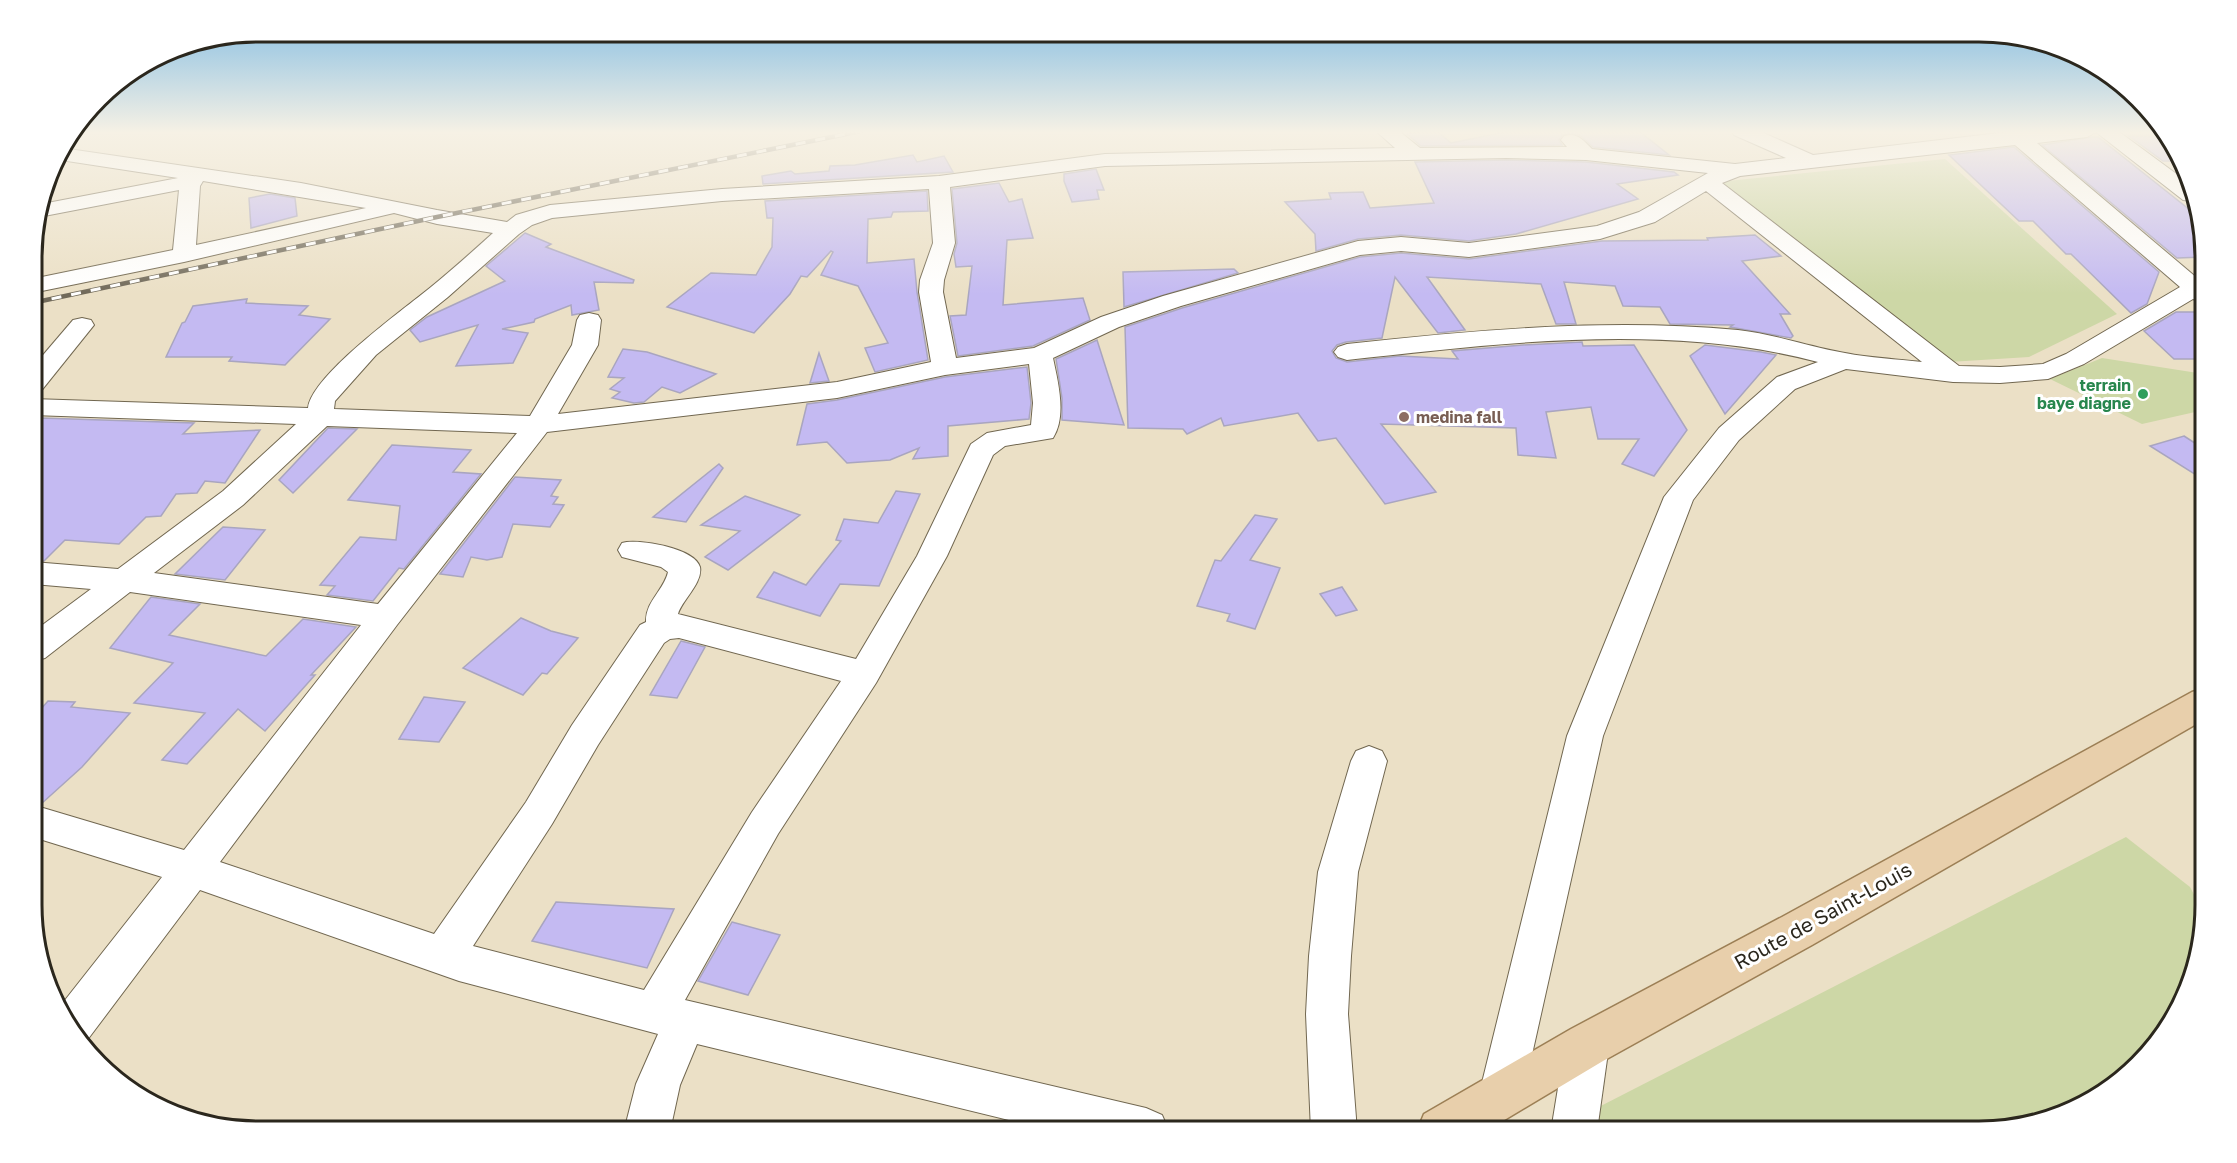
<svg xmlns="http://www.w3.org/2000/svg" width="2237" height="1163" font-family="'Golos Text',sans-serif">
<rect width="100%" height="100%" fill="#ebe0c6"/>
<g fill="#cdd7a6">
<polygon points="1945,159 2117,314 2029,357 1949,362 1717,182"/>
<polygon points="2102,358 2204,374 2204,410 2142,424 2050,379"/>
<polygon points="2126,837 2190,887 2204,913 2182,1006 2149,1055 2105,1094 2052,1120 1994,1131 1588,1131 1591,1111"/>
</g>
<g fill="#c4baf2" stroke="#a9a5bf" stroke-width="1.5">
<polygon points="1423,131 1437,131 1451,143 1510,131 1639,131 1669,155 1593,147 1581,136 1573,133 1562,135 1559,140 1562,145 1421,146 1407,134"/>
<polygon points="2129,136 2169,136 2178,161 2163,161"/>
<polygon points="2092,137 2098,137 2200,218 2204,229 2204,257 2177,258 2042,145"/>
<polygon points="2014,147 2159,272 2147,304 2131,313 2071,254 2066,254 2033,221 2019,221 1949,155"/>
<polygon points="913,155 917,162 944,156 953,172 763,184 762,176 791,171 795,174 829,171 830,166 855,165"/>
<polygon points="1506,160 1586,162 1674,172 1678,175 1617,184 1638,199 1516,234 1469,241 1401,235 1358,239 1316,251 1315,234 1285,202 1331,199 1329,193 1363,192 1370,208 1434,203 1415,162"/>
<polygon points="1096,169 1104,190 1097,190 1099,199 1072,202 1064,181 1064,174"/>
<polygon points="999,183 1009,202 1022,199 1033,238 1007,240 1003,305 1083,298 1090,320 1033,346 958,356 950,316 966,315 972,266 956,267 954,254 957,243 952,189"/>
<polygon points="927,191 928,211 893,212 891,217 868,219 867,263 914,259 917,292 928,360 875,372 865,348 888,343 858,286 821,275 833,252 831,251 807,277 801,276 790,294 754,333 667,307 711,273 756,275 772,247 773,218 767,218 765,201"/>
<polygon points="270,194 295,198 297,216 251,228 249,198"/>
<polygon points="525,233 551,244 546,247 634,280 633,283 594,282 599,310 572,315 571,305 535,319 534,322 502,329 528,333 513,363 456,366 478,325 420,342 410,330 427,317 505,281 486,266"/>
<polygon points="1755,235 1781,256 1742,261 1790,314 1780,314 1793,336 1791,338 1730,327 1733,325 1670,324 1660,307 1623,306 1615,286 1564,282 1576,324 1556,324 1541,284 1427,277 1465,330 1438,333 1395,277 1382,338 1346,342 1337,345 1332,351 1336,358 1347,362 1400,356 1458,359 1452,351 1523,345 1582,342 1583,346 1634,345 1687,430 1654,476 1622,464 1639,439 1598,439 1591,407 1546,412 1556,458 1518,455 1516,428 1381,424 1436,492 1385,504 1336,438 1318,441 1298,413 1224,426 1221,418 1187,434 1183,429 1128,428 1125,327 1182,308 1360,257 1401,253 1469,259 1602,241 1708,240 1707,238"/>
<polygon points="1234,269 1238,273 1124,307 1123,272"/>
<polygon points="247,299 246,303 308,306 299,315 330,319 285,365 229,361 232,357 166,357 182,323 185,322 193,306"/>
<polygon points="2176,312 2204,312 2204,359 2174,359 2144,331"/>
<polygon points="1097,340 1124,425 1062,420 1062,398 1056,359"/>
<polygon points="1705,345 1761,352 1776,355 1725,414 1690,356"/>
<polygon points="623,349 647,352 716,374 680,393 662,387 644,402 634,403 612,398 620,392 610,389 624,378 608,377"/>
<polygon points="819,353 829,381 810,383"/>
<polygon points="1027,367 1031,403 1029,419 948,426 948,456 913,459 919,448 890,460 847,463 827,442 797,445 807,404 837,400 945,377"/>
<polygon points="41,418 194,423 183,434 260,430 225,483 205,481 197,493 176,494 161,516 146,517 119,544 65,540 44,561 33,560 32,424"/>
<polygon points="328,428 357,429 293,493 279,480"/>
<polygon points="2184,436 2204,449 2204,480 2150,446"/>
<polygon points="392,445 471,450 453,472 481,474 404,569 399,568 373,601 327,595 335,586 320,585 360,537 396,540 400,506 348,500"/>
<polygon points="719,464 723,468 686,522 653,517"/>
<polygon points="515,477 561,480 551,496 558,497 553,504 564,505 550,527 513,524 502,557 487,560 471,557 463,577 440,574"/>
<polygon points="896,491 920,494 879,586 840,584 820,616 757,597 774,572 806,585 841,541 836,540 844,519 878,523"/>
<polygon points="745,496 800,515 728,570 705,557 740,531 701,525"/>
<polygon points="1255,515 1277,519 1250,560 1280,568 1255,629 1227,621 1230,614 1197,606 1215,560 1221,561"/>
<polygon points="223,527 265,530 225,580 175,574"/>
<polygon points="1342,587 1357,610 1336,616 1320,594"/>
<polygon points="151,597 200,604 169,635 266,656 303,619 356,627 311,675 315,675 265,731 238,709 187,764 162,760 205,713 134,703 173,663 110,648"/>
<polygon points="521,618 551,631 578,638 547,674 542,673 523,695 463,668"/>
<polygon points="681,641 705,647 677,698 650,695"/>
<polygon points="424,697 465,702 439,742 399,739"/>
<polygon points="48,701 75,702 71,707 130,713 82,767 40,805 33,803 33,718"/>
<polygon points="556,902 674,909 647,968 532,941"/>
<polygon points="732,922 780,935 748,995 698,981"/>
</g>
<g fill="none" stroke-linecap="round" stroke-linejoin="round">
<g stroke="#716750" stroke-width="2">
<g id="street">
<path d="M1376,131H1399L1420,148L1567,147L1561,140L1564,136C1577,132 1583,140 1592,149L1735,164L1786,158L1734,135L1731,131H1759L1813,155L2016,131H2118L2186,181L2193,201L2183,200L2096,132L2087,137L2037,143L2197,278L2204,276V303L2193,299L2084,364L2048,379L2000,383L1953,382L1846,369L1795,389L1739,440L1693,500L1603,736L1523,1095L1517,1111L1501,1117L1485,1111L1479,1095L1567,736L1664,497L1719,428L1777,377L1818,362C1668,322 1499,343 1347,360L1338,357L1334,352L1338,347L1347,344C1477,330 1607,318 1738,330C1775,334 1809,347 1845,353C1870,358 1897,359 1922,362L1706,191L1655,222L1600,239L1469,257L1401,251L1360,255L1181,306L1119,327L1053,358C1058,382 1067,416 1053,438L1005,446L993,455L947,556L876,683L778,834L685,1000L1146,1108L1162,1115L1169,1131H1054L697,1044L680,1085L670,1131H624L636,1084L658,1034L459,981L200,890L85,1043L80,1045L78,1043L58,1009L162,877L33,837V805L184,850L361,625L130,592L45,658L33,661V632L91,589L33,584V562L118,569L223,491L296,424L32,415V399L308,408C312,375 403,310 431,287C452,270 473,251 493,233L437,224L394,213L184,262L32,293V279L173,250L179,190L39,217L42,204L178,178L54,159L62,148L301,183L437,210L507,222L516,215L550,205L722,189L939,176L1105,154L1395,148ZM2015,145L2180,287L2066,354L2043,364L2000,367L1959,366L1722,183L1740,176ZM1506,158L1586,160L1708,173L1639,212L1597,226L1469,243L1401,237L1358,241L1163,296L1101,317L1034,348L956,358L943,292L944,280L955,243L950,187L1105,166ZM203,181L366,208L196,245L200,186ZM929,189L933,243L920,280L919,292L931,362L837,382L558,414L598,345L601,320L598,315L589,313L580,315L577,320L572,345L530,416L334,409L335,401L376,355L448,297L519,234L532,225L552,218L722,201ZM1029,364L1033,403L1031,425L987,433L971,444L917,556L856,659L678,614C682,600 703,583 700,567C695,548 637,538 622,543L618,550L622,557L661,567L668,572C664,590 645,602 646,622L640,625L572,725L526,802L434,934L220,862L397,625L547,432L837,398L945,375ZM327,426L517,433L378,604L154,573L243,505ZM679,638L841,681L752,812L644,990L473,946L552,824L598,745L664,643L670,639Z"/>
<polygon points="82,318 91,320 94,325 41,391 32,393 32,368 73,320"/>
<polygon points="1369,746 1382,751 1387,761 1358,872 1351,956 1348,1014 1357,1131 1311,1131 1306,1014 1309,956 1318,872 1351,761 1356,751"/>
<polygon points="1587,1024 1602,1030 1609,1045 1597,1131 1551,1131 1565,1045 1572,1030"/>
</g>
</g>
<g stroke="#9c7f55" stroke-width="3">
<polygon id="primary" points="2205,688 2205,719 1812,945 1603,1061 1486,1131 1417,1131 1424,1114 1571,1029 1782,917 2192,692"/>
</g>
<use href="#street" fill="#fff" fill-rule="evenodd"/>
<use href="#primary" fill="#e8cfab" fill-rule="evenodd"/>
<g stroke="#716a5a" stroke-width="4.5">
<polyline id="rail" points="32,303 437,217 861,131"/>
</g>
<use href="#rail" stroke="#fff" stroke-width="3" stroke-dasharray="10" stroke-linecap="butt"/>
</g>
<linearGradient id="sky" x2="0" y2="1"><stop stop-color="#7dbae2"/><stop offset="0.45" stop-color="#f6f1e5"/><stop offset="1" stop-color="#f6f1e5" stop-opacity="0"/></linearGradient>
<rect width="2237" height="294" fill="url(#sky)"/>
<circle fill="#2e9e5b" stroke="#fff" stroke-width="2" cx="2143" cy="394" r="6"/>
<circle fill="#8d6e63" stroke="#fff" stroke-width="2" cx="1404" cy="417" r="6"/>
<g text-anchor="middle" stroke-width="6" stroke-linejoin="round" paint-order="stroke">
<g font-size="16" font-weight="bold" fill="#27864d" stroke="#fff" text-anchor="end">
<text x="2131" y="391">terrain<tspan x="2131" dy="18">baye diagne</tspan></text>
</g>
<g font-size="16" font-weight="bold" fill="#785e54" stroke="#fff" text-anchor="start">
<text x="1416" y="423">medina fall</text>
</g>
<g font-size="20" fill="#2b271d" stroke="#fff">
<text transform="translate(1823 916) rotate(-29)" y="7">Route de Saint-Louis</text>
</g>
</g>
<path d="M0 0H2237V1163H0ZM258 42H1979A216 216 0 0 1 2195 258V905A216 216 0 0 1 1979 1121H258A216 216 0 0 1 42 905V258A216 216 0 0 1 258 42Z" fill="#fff" fill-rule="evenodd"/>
<path fill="none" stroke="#2b271d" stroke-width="3" d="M258 42H1979A216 216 0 0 1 2195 258V905A216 216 0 0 1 1979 1121H258A216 216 0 0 1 42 905V258A216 216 0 0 1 258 42Z"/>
</svg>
